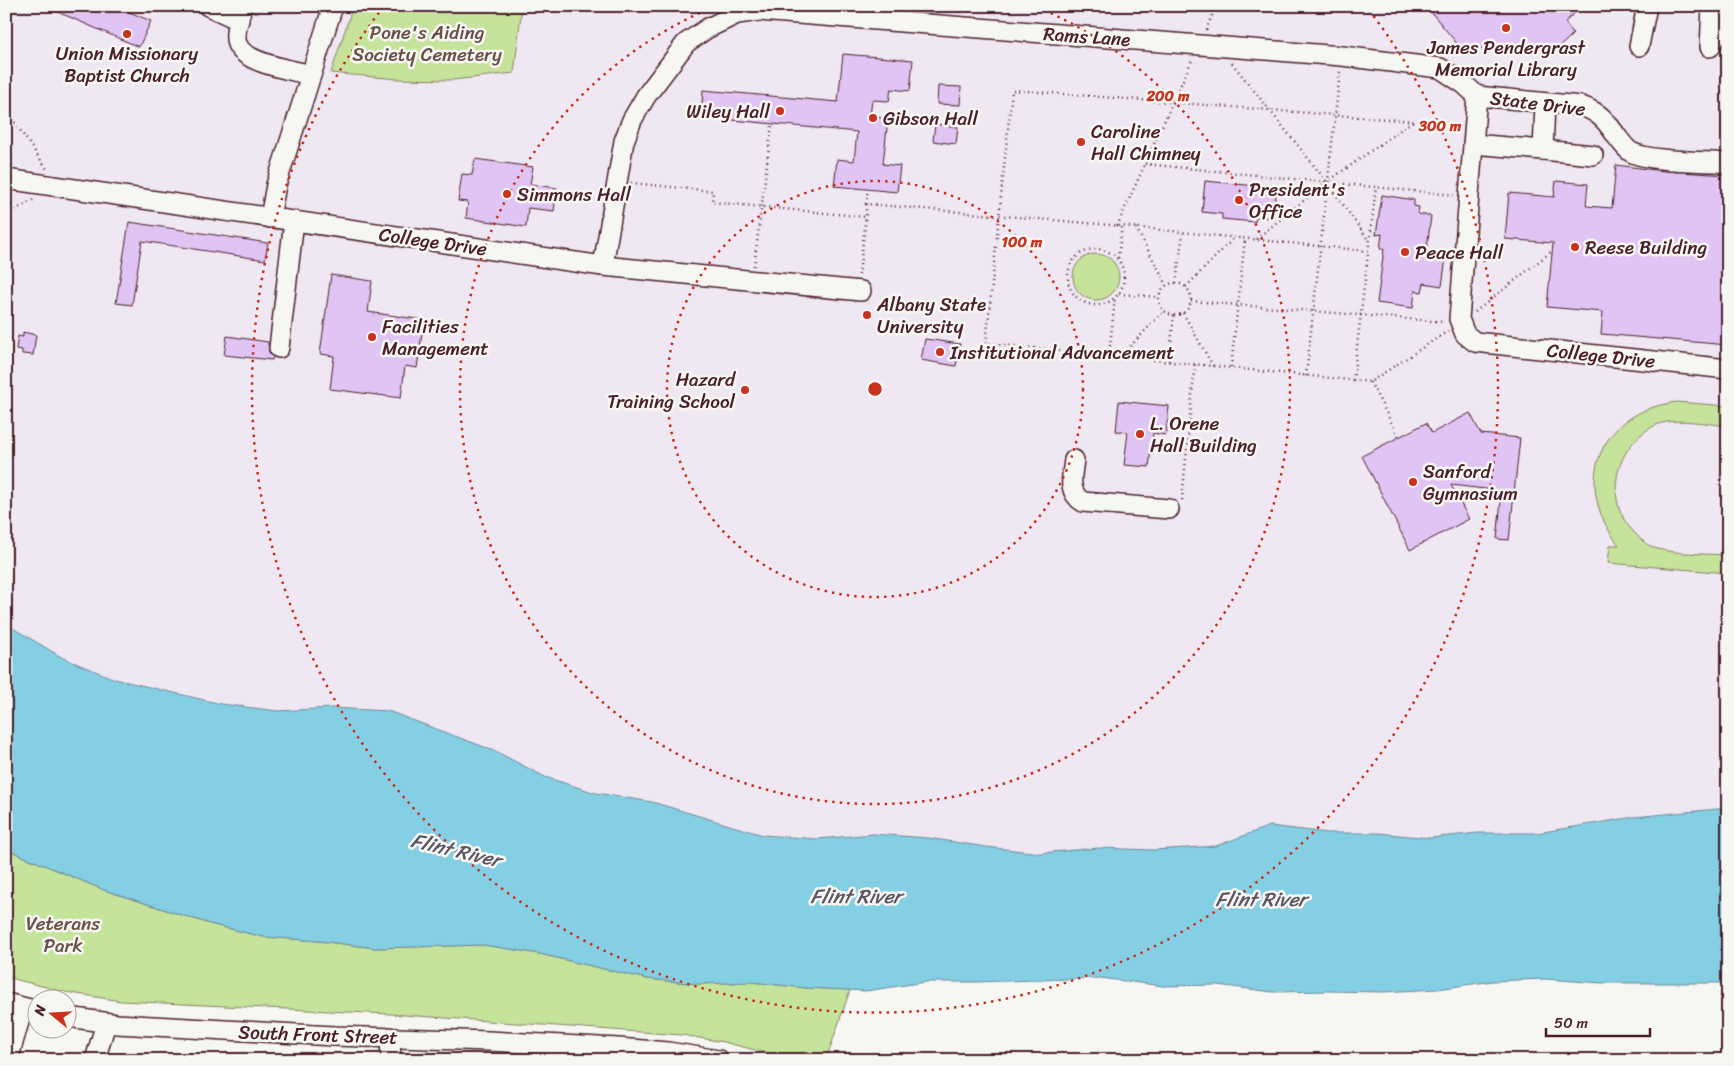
<svg xmlns="http://www.w3.org/2000/svg" width="1734" height="1066" font-family="Sriracha,sans-serif">
<rect width="100%" height="100%" fill="#f6f6f2"/>
<filter id="ink" filterUnits="userSpaceOnUse"><feTurbulence type="fractalNoise" baseFrequency=".02" numOctaves="2"/><feDisplacementMap in="SourceGraphic" scale="10" xChannelSelector="R" yChannelSelector="G"/><feConvolveMatrix kernelMatrix="1 2 1 2 8 2 1 2 1" color-interpolation-filters="sRGB"/></filter>
<g filter="url(#ink)">
<polygon fill="#efe7f2" points="6,6 1728,6 1728,808 1634,817 1537,833 1479,833 1430,838 1378,833 1328,833 1270,826 1216,846 1154,850 1098,848 1041,853 986,847 928,838 873,834 818,839 763,835 652,802 596,793 545,777 495,751 333,708 278,711 221,704 115,679 63,658 6,624"/>
<g fill="#c5e39b" stroke="#888163">
<polygon points="353,6 522,6 514,73 453,80 397,79 331,73"/>
<circle cx="1096" cy="277" r="23"/>
<path d="M1677,402L1728,406V426C1708,424 1674,417 1656,425C1617,443 1602,497 1632,530C1638,537 1644,543 1652,547C1669,554 1709,554 1728,555V573L1608,563L1610,545H1619C1570,484 1599,411 1677,402Z"/>
<polygon points="6,849 104,890 210,924 264,937 319,941 376,948 484,945 540,954 647,979 699,984 751,982 806,988 850,990 826,1060 793,1060 724,1042 682,1035 390,1014 121,1001 65,992 6,977"/>
</g>
<polygon fill="#84cfe4" stroke="#6d899a" points="6,624 63,658 115,679 221,704 278,711 333,708 388,711 495,751 545,777 596,793 652,802 763,835 818,839 873,834 928,838 986,847 1041,853 1098,848 1154,850 1216,846 1270,826 1328,833 1378,833 1430,838 1478,833 1537,833 1634,817 1728,808 1728,983 1602,983 1545,979 1493,981 1438,989 1383,992 1328,991 1273,992 1217,985 1163,986 1100,978 976,982 925,982 866,991 806,988 751,982 699,984 647,979 540,954 484,945 376,948 319,941 264,937 210,924 104,890 6,849"/>
<g fill="#e0c4f3" stroke="#4a1f2b">
<polygon points="44,6 123,6 122,9 151,21 139,47"/>
<polygon points="1426,6 1571,6 1576,12 1565,22 1573,34 1550,56 1539,44 1528,53 1459,46"/>
<polygon points="843,54 913,60 910,91 891,89 889,101 872,100 870,116 888,119 883,164 900,166 897,192 834,186 837,159 854,161 857,132 701,117 703,90 838,102"/>
<polygon points="938,86 961,87 960,105 937,104"/>
<polygon points="935,124 958,127 956,144 933,141"/>
<polygon points="475,159 533,167 530,184 557,188 554,211 528,208 526,227 466,218 468,202 458,201 462,174 472,175"/>
<polygon points="1616,165 1663,171 1728,175 1728,345 1601,334 1603,312 1547,307 1553,243 1505,239 1509,193 1554,197 1556,181 1588,184 1586,206 1612,208"/>
<polygon points="1205,181 1277,188 1273,218 1256,217 1255,222 1222,219 1222,214 1202,212"/>
<polygon points="1382,195 1414,200 1414,206 1419,207 1418,214 1431,216 1426,256 1446,258 1442,286 1424,283 1422,292 1415,291 1413,308 1377,303 1384,249 1380,249 1382,234 1376,235"/>
<polygon points="129,222 268,243 265,260 142,241 132,305 116,303"/>
<polygon points="331,275 372,281 368,312 424,320 417,368 405,366 401,398 330,389 334,356 320,354"/>
<polygon points="23,332 36,335 33,355 22,354 22,350 16,349 18,336 23,337"/>
<polygon points="227,336 268,342 269,352 273,357 272,360 224,355"/>
<polygon points="925,339 960,344 956,366 921,360"/>
<polygon points="1119,401 1169,406 1166,435 1153,433 1149,467 1124,465 1128,432 1116,431"/>
<polygon points="1470,413 1481,434 1520,438 1509,540 1497,539 1502,491 1451,485 1469,519 1410,550 1362,456 1426,423 1432,433"/>
</g>
<g fill="none" stroke-linecap="round" stroke-linejoin="round">
<g stroke="#4a1f2b" stroke-width="22">
<g id="minor">
<polyline points="208,6 239,20"/>
<path d="M242,6C240,17 233,33 237,44C245,64 293,70 311,75"/>
<polyline points="1712,43 1728,17"/>
<polyline points="1639,46 1647,6"/>
<polyline points="1710,47 1712,6"/>
<polyline points="1477,96 1459,319 1465,334 1475,342 1728,369"/>
<path d="M1477,96L1581,106C1600,112 1607,122 1618,138C1622,143 1626,149 1631,152C1650,162 1705,161 1728,163"/>
<polyline points="1473,144 1543,150 1545,103"/>
<polyline points="1543,150 1593,155"/>
<polyline points="6,179 603,266 861,291"/>
<polyline points="270,218 276,185 333,6"/>
<polyline points="603,266 624,141 632,120 646,96 686,43 708,28 737,14 759,11 1342,56 1440,68 1464,84 1477,96"/>
<polyline points="279,348 294,221"/>
<path d="M1074,460C1072,476 1067,492 1083,502L1169,509"/>
<polyline points="6,1003 38,1011"/>
<polyline points="68,1017 117,1024 334,1036 489,1041 618,1048 668,1052 719,1060"/>
<polyline points="390,1037 391,1060"/>
<polyline points="8,1060 23,1008"/>
<polyline points="95,1060 106,1023"/>
</g>
</g>
<g stroke="#4a1f2b" stroke-width="2.5" stroke-dasharray="1 4" stroke-linecap="butt">
<polyline points="1206,30 1216,6"/>
<polyline points="1232,63 1327,182 1369,241"/>
<polyline points="6,110 47,169"/>
<polyline points="1413,121 1012,90 986,343 1370,382 1448,331"/>
<polyline points="1145,164 1454,195"/>
<polyline points="631,183 713,191 712,202 866,217 866,204 1122,226 1368,251"/>
<polyline points="866,204 868,189"/>
<polyline points="6,215 33,200"/>
<polyline points="1117,226 1192,60"/>
<polyline points="1136,228 1167,285"/>
<polyline points="1256,239 1327,182 1413,121"/>
<circle cx="1096" cy="277" r="28"/>
<polyline points="1118,258 1122,226"/>
<polyline points="754,266 772,124"/>
<polyline points="859,275 866,217"/>
<circle cx="1175" cy="299" r="16"/>
<polyline points="1176,283 1183,233"/>
<polyline points="1186,287 1234,238"/>
<polyline points="1119,294 1159,297"/>
<polyline points="1191,301 1444,322"/>
<polyline points="1475,312 1552,251"/>
<polyline points="1183,313 1213,366"/>
<polyline points="1109,356 1115,297"/>
<polyline points="1120,357 1164,311"/>
<polyline points="1169,361 1174,315"/>
<polyline points="1231,367 1245,239"/>
<polyline points="1306,376 1340,72"/>
<polyline points="1353,380 1376,187"/>
<polyline points="1370,382 1399,437"/>
<polyline points="1182,500 1195,364"/>
</g>
<use href="#minor" stroke="#f6f6f2" stroke-width="19"/>
</g>
</g>
<g fill="none" stroke="#c8321e" stroke-width="2.5" stroke-dasharray="2.5 5">
<circle cx="875" cy="389" r="208"/>
<path d="M1037 7A415 415 0 1 1 713 7"/>
<path d="M1369 10A623 623 0 1 1 381 10"/>
</g>
<g fill="#c8321e" stroke="#f6f6f2" stroke-width="2">
<circle cx="1506" cy="28" r="5"/>
<circle cx="127" cy="34" r="5"/>
<circle cx="780" cy="111" r="5"/>
<circle cx="873" cy="118" r="5"/>
<circle cx="1081" cy="142" r="5"/>
<circle cx="507" cy="194" r="5"/>
<circle cx="1239" cy="200" r="5"/>
<circle cx="1575" cy="247" r="5"/>
<circle cx="1405" cy="252" r="5"/>
<circle cx="867" cy="315" r="5"/>
<circle cx="372" cy="337" r="5"/>
<circle cx="940" cy="352" r="5"/>
<circle cx="745" cy="390" r="5"/>
<circle cx="1140" cy="434" r="5"/>
<circle cx="1413" cy="482" r="5"/>
</g>
<g text-anchor="middle" stroke-width="5" stroke-linejoin="round" paint-order="stroke">
<g font-size="19" fill="#695047" stroke="#f6f6f2">
<text x="427" y="39">Pone's Aiding<tspan x="427" dy="22">Society Cemetery</tspan></text>
<text x="63" y="930">Veterans<tspan x="63" dy="22">Park</tspan></text>
</g>
<g font-size="19" fill="#4a1f2b" stroke="#f6f6f2">
<text transform="translate(1087 36) rotate(4)" y="7">Rams Lane</text>
<text transform="translate(1538 103) rotate(7)" y="7">State Drive</text>
<text transform="translate(433 241) rotate(8)" y="7">College Drive</text>
<text transform="translate(1601 355) rotate(6)" y="7">College Drive</text>
<text transform="translate(318 1034) rotate(2)" y="7">South Front Street</text>
</g>
<g font-size="19" fill="#4a1f2b" stroke="#f6f6f2" text-anchor="start">
<text x="1506" y="54" text-anchor="middle">James Pendergrast<tspan x="1506" dy="22">Memorial Library</tspan></text>
<text x="127" y="60" text-anchor="middle">Union Missionary<tspan x="127" dy="22">Baptist Church</tspan></text>
<text x="770" y="118" text-anchor="end">Wiley Hall</text>
<text x="883" y="125">Gibson Hall</text>
<text x="1091" y="138">Caroline<tspan x="1091" dy="22">Hall Chimney</tspan></text>
<text x="1249" y="196">President's<tspan x="1249" dy="22">Office</tspan></text>
<text x="517" y="201">Simmons Hall</text>
<text x="1585" y="254">Reese Building</text>
<text x="1415" y="259">Peace Hall</text>
<text x="877" y="311">Albany State<tspan x="877" dy="22">University</tspan></text>
<text x="382" y="333">Facilities<tspan x="382" dy="22">Management</tspan></text>
<text x="950" y="359">Institutional Advancement</text>
<text x="735" y="386" text-anchor="end">Hazard<tspan x="735" dy="22">Training School</tspan></text>
<text x="1150" y="430">L. Orene<tspan x="1150" dy="22">Hall Building</tspan></text>
<text x="1423" y="478">Sanford<tspan x="1423" dy="22">Gymnasium</tspan></text>
</g>
<g font-size="20" font-style="italic" fill="#5b5462" stroke="#f6f6f2">
<text transform="translate(456 850) rotate(13)" y="7">Flint River</text>
<text x="856" y="903">Flint River</text>
<text x="1261" y="906">Flint River</text>
</g>
</g>
<circle cx="875" cy="389" r="8" fill="#c8321e" stroke="#f6f6f2" stroke-width="2.5"/>
<g font-size="15" text-anchor="middle" font-weight="bold" fill="#c8321e" stroke="#f6f6f2" stroke-width="5" stroke-linejoin="round" paint-order="stroke">
<text x="1168" y="101">200 m</text>
<text x="1440" y="131">300 m</text>
<text x="1022" y="247">100 m</text>
</g>
<rect width="1734" height="1066" fill="none" stroke="#f6f6f2" stroke-width="25"/>
<rect x="12" y="12" width="1709" height="1041" fill="none" stroke="#4a1f2b" stroke-width="2" filter="url(#ink)"/>
<g transform="translate(52 1014) rotate(288)"><circle r="24" fill="#f6f6f2" stroke="#b1a0a2"/>
<path d="M0-4L9 19L0 12L-9 19Z" fill="#c8321e"/>
<text y="-8" font-size="14" font-weight="bold" text-anchor="middle" fill="#4a1f2b">N</text>
</g>
<path d="M1546 1028v8h104v-8" fill="none" stroke="#4a1f2b" stroke-width="2.5"/>
<text x="1554" y="1028" font-size="15" fill="#4a1f2b" stroke="#f6f6f2" stroke-width="4" paint-order="stroke">50 m</text>
</svg>
